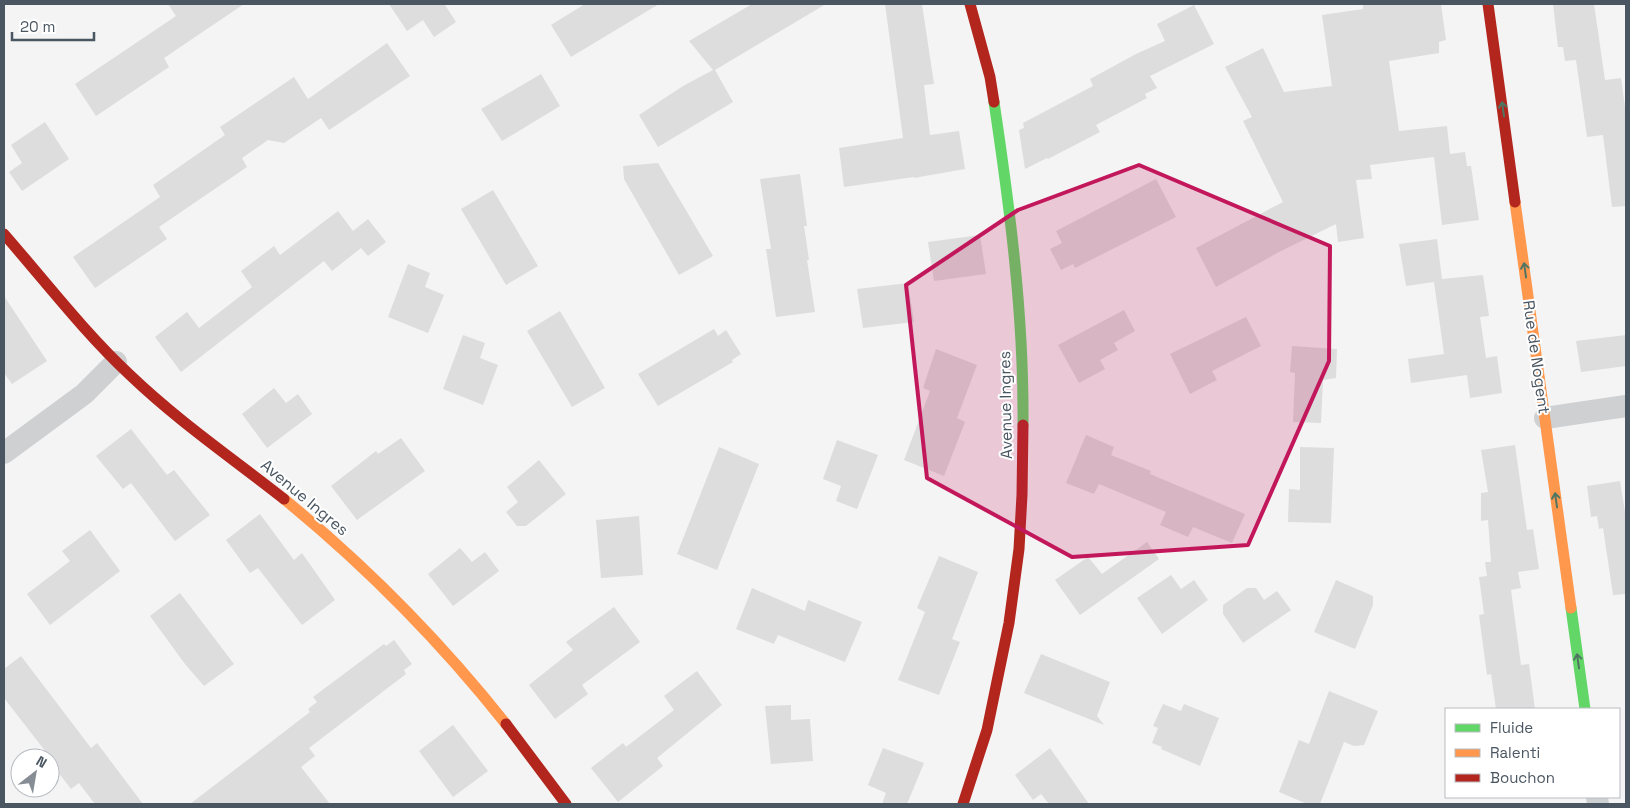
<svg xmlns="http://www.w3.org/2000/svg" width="1630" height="808" font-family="'Space Grotesk',sans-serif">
<rect width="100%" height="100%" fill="#f4f4f4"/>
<g fill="#ddddde">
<polygon points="168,4 244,4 164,58 169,67 96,116 75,84 176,16"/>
<polygon points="389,4 447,4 445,5 456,22 434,37 423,20 407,31"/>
<polygon points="585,4 659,4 571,57 551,25"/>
<polygon points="752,4 826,4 715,70 733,102 658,147 639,115 683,86 713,70 689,41"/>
<polygon points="885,4 922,4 934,84 924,85 930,135 959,131 965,169 914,178 914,177 844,187 839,148 903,138"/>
<polygon points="1363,4 1441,4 1446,40 1439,42 1439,53 1389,61 1399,131 1447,126 1450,154 1465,152 1467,166 1471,166 1479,220 1442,225 1434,157 1370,165 1372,179 1356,180 1364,238 1338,242 1336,224 1279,252 1216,287 1196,248 1283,202 1243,121 1252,117 1225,67 1263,48 1284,92 1332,86 1322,15 1363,9"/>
<polygon points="1553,4 1594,4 1605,80 1621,78 1626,114 1626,206 1612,207 1603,135 1587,137 1576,60 1565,61 1563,47 1558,47"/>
<polygon points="1194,5 1214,44 1150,76 1157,88 1145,94 1147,98 1096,125 1100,132 1048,159 1047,158 1025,169 1019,130 1024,128 1023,123 1093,86 1090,79 1136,54 1165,41 1157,24"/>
<polygon points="387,43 410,76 329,130 321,118 284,143 268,140 242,158 247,167 159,227 167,239 95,288 73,257 160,197 153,185 225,135 220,127 294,77 308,99"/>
<polygon points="541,74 560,106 502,141 481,109"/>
<polygon points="45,122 69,159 22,191 9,172 22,163 11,145"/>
<polygon points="658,163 713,256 679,275 624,179 623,166"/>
<polygon points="800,174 807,226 804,226 809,260 807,260 815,312 776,317 766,249 771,249 760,179"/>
<polygon points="1156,179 1176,217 1075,268 1073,264 1061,270 1050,249 1062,243 1056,231"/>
<polygon points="493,190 538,266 506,285 461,209"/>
<polygon points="338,211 353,231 368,219 386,242 368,256 361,248 332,271 324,261 181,372 155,337 187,312 199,328 212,318 252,287 241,271 274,246 280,255"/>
<polygon points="980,235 986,274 934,281 928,242"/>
<polygon points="1437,239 1442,279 1483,275 1489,316 1480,317 1486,358 1497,356 1502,393 1470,398 1467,375 1411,383 1408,359 1444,354 1434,282 1406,286 1399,244"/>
<polygon points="408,264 430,273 425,287 444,295 428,333 388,317"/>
<polygon points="908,283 914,322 863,328 857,289"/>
<polygon points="4,296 47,361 12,384 4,373"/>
<polygon points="1124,310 1135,331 1114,343 1118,350 1100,360 1105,369 1079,383 1058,345"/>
<polygon points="560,311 605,388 572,407 527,331"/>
<polygon points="1246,317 1261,346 1212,371 1217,380 1190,394 1170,354"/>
<polygon points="714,329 718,336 726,330 741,354 732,360 733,362 658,406 638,374"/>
<polygon points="463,335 485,343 480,358 498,365 483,405 443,389"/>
<polygon points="1626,335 1626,366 1581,372 1576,341"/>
<polygon points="1292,346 1337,349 1336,378 1323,380 1321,423 1293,422 1295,373 1290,372"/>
<polygon points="936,349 977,365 957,418 965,422 944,476 904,460 930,391 923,388"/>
<polygon points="274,388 286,403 298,394 312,414 267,448 242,414"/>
<polygon points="131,429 167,475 174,470 210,515 175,541 131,483 123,489 96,456"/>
<polygon points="1086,435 1114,447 1111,455 1151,471 1150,474 1245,514 1232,543 1193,527 1188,537 1160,525 1166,512 1099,484 1094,494 1066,483"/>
<polygon points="401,438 425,471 357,520 331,486 376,451 378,454"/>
<polygon points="837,440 878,455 857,509 836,501 841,486 823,479"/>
<polygon points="1515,445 1527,530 1533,529 1539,569 1518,572 1521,588 1511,590 1521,665 1529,664 1535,709 1496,709 1491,674 1487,675 1479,615 1484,614 1479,577 1487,576 1485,562 1491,562 1488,520 1481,521 1481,493 1488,492 1481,450"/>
<polygon points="719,447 759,464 717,570 677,554"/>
<polygon points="1300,447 1334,448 1331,523 1288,522 1289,489 1300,490"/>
<polygon points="539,460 566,494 526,526 517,526 506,512 518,502 507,487"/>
<polygon points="1620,481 1626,518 1626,594 1613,595 1603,528 1599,529 1597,516 1591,517 1587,486"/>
<polygon points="260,514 294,560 302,553 335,600 302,625 258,568 250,573 226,540"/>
<polygon points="639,516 643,575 601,578 596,520"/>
<polygon points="90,530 120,571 50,625 27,594 70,561 62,551"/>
<polygon points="1147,542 1159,559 1080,615 1055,580 1088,557 1102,574"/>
<polygon points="460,548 472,562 485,552 499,571 453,606 428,574"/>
<polygon points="939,556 978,572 952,639 960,642 939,695 898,680 925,612 917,608"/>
<polygon points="1171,575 1181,589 1194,580 1208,600 1162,634 1137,598"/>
<polygon points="1336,580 1373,596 1373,605 1355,649 1314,632"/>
<polygon points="752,588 805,611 808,600 862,622 845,662 778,635 774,644 736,629"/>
<polygon points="1247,588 1256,588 1264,600 1277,591 1291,610 1243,643 1223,614 1223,605"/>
<polygon points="180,593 234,664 204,686 185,664 150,616"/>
<polygon points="614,607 640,642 582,685 588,694 555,719 529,685 573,650 566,642"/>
<polygon points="394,640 412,664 404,670 406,674 309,748 315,756 301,767 330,804 190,804 310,712 308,709 317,702 313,697 384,644 386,646"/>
<polygon points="1041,654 1110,682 1097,716 1104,725 1024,693"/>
<polygon points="21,656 91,748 97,743 143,804 95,804 79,783 71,789 58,772 60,770 4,698 4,669"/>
<polygon points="697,671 722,705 657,758 663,766 618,802 591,768 623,743 626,747 674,710 664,696"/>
<polygon points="1329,691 1378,711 1364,745 1354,746 1344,742 1320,804 1307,804 1279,792 1299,740 1309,744"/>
<polygon points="1163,704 1181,711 1184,704 1219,718 1200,766 1161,749 1162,747 1152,743 1158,728 1153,726"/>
<polygon points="791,705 791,720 810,719 813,761 771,764 765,706"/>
<polygon points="453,725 488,771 453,797 419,751"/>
<polygon points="883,748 924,763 907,804 882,804 886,793 868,785"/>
<polygon points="1050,748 1089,804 1049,804 1041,794 1033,800 1015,775"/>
</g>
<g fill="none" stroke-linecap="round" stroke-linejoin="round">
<g stroke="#ced0d2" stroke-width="22">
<polyline points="1545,418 1626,406"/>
<polyline points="4,453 84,394 116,362"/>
<polyline points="1597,797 1598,804"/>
</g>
<g stroke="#63d668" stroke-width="11">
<path d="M994,102C1010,209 1024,317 1023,425"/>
<polyline points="1571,608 1585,709"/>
</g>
<g stroke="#ff974d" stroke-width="11">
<polyline points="1515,202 1571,608"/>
<path d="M284,499C366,566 440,641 506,724"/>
</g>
<g stroke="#b3261e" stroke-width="11">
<polyline points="970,4 990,77 994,102"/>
<polyline points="1488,4 1515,202"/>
<path d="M4,234C45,281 84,332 130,375C178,421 232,458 284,499"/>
<polyline points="506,724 566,804"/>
<polyline points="963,804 987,730 1009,623 1019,549 1022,495 1023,425"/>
</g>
</g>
<defs><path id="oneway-shaft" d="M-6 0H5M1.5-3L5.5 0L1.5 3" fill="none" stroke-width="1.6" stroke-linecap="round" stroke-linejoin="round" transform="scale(1.25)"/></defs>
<g stroke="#507663">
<use href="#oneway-shaft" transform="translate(1503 109) rotate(-98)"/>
<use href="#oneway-shaft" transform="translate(1525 270) rotate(-98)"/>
<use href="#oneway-shaft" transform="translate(1556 500) rotate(-98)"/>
<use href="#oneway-shaft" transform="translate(1578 661) rotate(-98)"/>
</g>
<path fill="#c2185b" fill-opacity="0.2" stroke="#c2185b" stroke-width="4" stroke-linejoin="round" d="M1139,165L1330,246L1329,361L1248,545L1072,557L927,478L906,285L1018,210Z"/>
<g text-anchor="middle" stroke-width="4" stroke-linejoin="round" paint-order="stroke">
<g font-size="16" fill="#4a5661" stroke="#fff">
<text transform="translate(1537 357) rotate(82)" y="6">Rue de Nogent</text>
<text transform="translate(1005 405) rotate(-91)" y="6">Avenue Ingres</text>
<text transform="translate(305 497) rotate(40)" y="6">Avenue Ingres</text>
</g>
</g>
<rect width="1630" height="808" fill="none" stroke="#4a5661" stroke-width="10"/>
<rect x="1445" y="708" width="175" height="90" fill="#ffffff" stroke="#b7bbc0"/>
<rect x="1455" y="724" width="25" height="8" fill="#63d668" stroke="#b7bbc0"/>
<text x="1490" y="733" font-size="15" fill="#4a5661">Fluide</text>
<rect x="1455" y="749" width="25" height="8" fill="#ff974d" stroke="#b7bbc0"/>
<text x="1490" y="758" font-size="15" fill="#4a5661">Ralenti</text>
<rect x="1455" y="774" width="25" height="8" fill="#b3261e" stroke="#b7bbc0"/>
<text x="1490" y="783" font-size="15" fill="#4a5661">Bouchon</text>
<g transform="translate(35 773) rotate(31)"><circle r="24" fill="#ffffff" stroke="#b7bbc0"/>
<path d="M0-4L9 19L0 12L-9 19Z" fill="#868d94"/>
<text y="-8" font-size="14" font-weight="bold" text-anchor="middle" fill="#4a5661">N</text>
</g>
<path d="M12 32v8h82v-8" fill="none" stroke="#4a5661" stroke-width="2.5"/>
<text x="20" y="32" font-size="15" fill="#4a5661" stroke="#ffffff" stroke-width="4" paint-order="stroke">20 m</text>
</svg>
